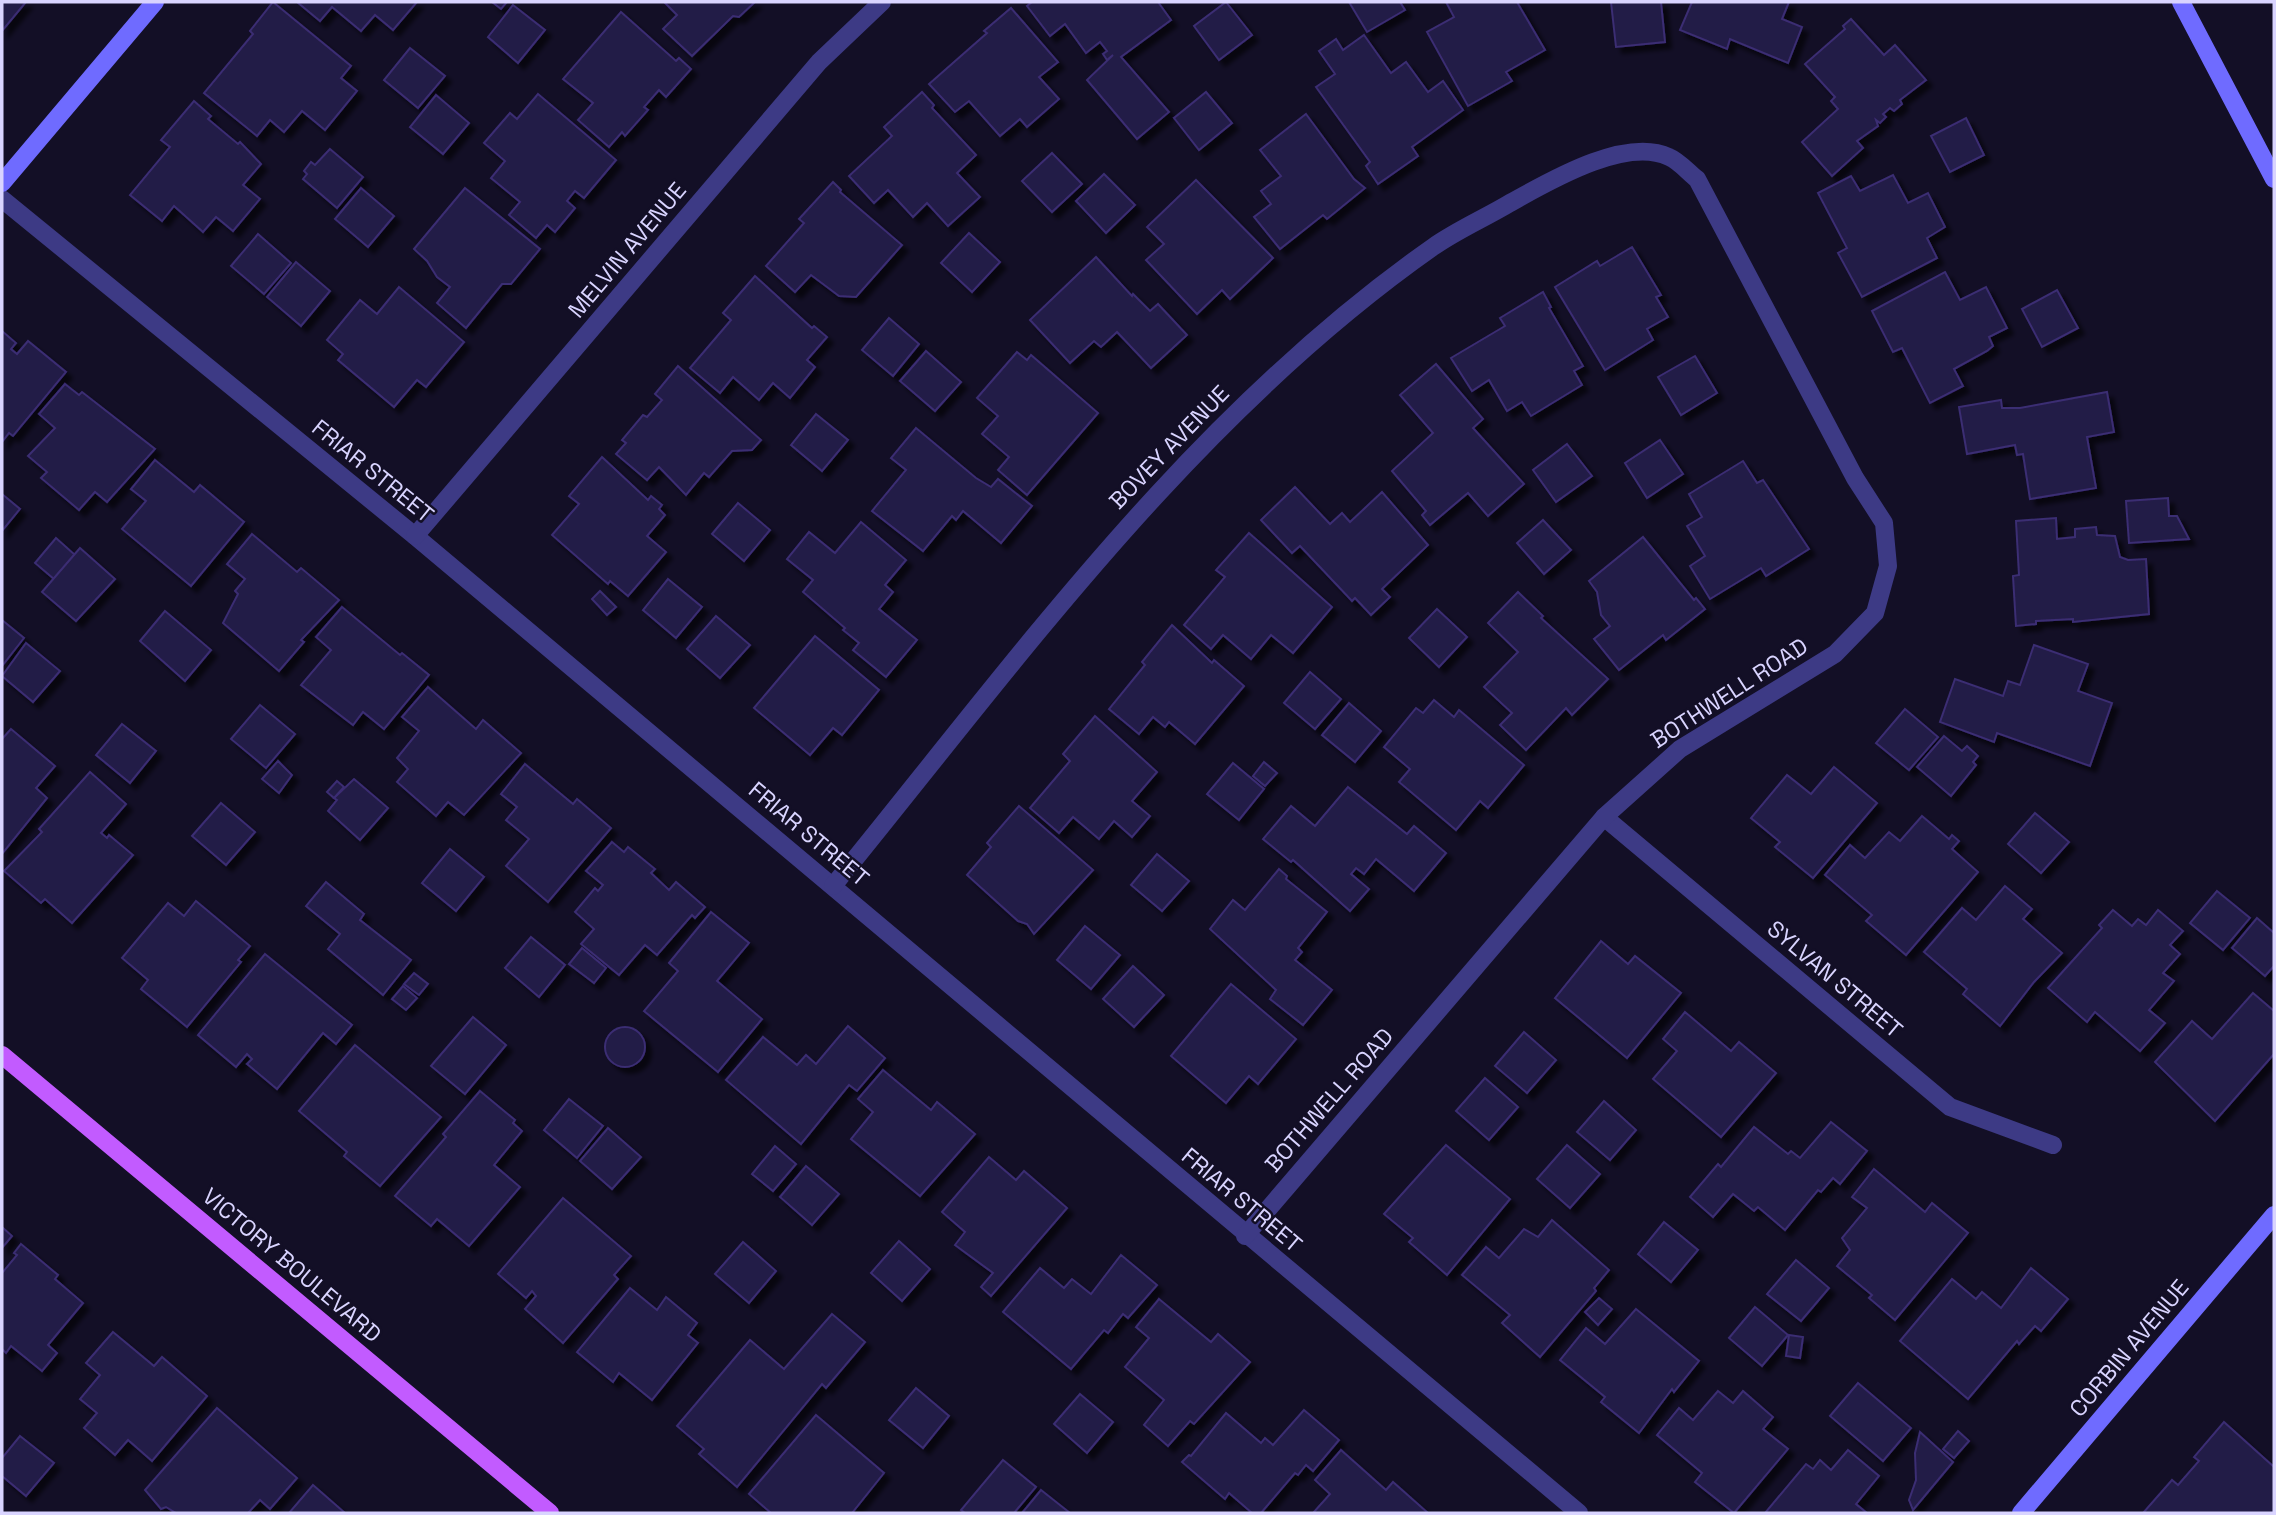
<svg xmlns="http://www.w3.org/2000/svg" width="2276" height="1515" font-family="'Space Grotesk',sans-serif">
<defs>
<filter id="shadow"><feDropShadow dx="6" dy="6" stdDeviation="2" flood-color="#0009"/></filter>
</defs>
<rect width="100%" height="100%" fill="#130f26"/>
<g fill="#241b47" stroke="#3b2d73" stroke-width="2" filter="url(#shadow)">
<polygon points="2,2 26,2 2,31"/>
<polygon points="273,2 351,66 341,78 357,91 325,130 302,111 284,132 270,120 257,136 204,93 253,34 250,31"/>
<polygon points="297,2 417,2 393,30 375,15 361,31 332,7 320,21"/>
<polygon points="492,2 507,2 501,9"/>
<polygon points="664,2 755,2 739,17 733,16 692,56 663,29 677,15"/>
<polygon points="1032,2 1158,2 1171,20 1121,57 1169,112 1137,139 1087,80 1113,55 1107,60 1103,54 1107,51 1100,42 1086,53 1065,24 1050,36 1027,6"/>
<polygon points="1226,2 1252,35 1219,60 1194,26"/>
<polygon points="1349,2 1400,2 1405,10 1367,32"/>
<polygon points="1446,2 1517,2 1545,50 1506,72 1512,81 1468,106 1427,32 1454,17"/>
<polygon points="1611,2 1661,2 1665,42 1616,47"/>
<polygon points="1692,2 1789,2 1782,19 1802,27 1788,63 1730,39 1727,49 1680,30"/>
<polygon points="513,5 545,30 518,63 488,37"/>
<polygon points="1011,8 1058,62 1039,77 1059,99 1027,127 1020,119 1000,136 969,101 955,112 929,84 987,33 984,31"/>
<polygon points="621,12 676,61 679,58 691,69 666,97 659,90 644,107 648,110 625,136 622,132 609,147 578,120 593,103 563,79"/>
<polygon points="1851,19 1884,55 1895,45 1926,80 1900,100 1902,104 1894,111 1890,108 1883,114 1886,117 1880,123 1876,120 1878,126 1857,141 1863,148 1832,176 1802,142 1838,109 1831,101 1835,97 1805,64 1845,29 1843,26"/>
<polygon points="1364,35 1391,73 1406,62 1428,92 1443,81 1463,110 1412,147 1418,156 1378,184 1366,166 1370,162 1316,87 1335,74 1319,51 1336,39 1343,50"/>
<polygon points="410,48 445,76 418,108 384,80"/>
<polygon points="922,92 934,105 932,108 976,155 957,173 980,197 948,226 927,203 913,217 888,190 874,203 849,176 892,136 884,127"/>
<polygon points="1206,92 1232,123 1199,150 1174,118"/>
<polygon points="538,94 616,160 584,198 575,191 567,201 575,208 555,232 547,225 536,238 509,215 520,202 491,178 505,161 484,143 510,113 517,119"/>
<polygon points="436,95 469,123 443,154 410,127"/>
<polygon points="194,101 211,116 208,119 238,144 240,142 261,164 243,185 260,199 233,231 216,217 203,232 174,206 162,221 130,195 170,147 161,140"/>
<polygon points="1306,114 1354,179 1365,188 1327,219 1323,215 1280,249 1254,217 1271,204 1261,191 1281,176 1260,150"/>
<polygon points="1966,118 1984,155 1950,172 1931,136"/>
<polygon points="330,149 363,177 337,208 303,179 307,174 304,171 311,162 315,165"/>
<polygon points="1052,153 1082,184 1052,212 1022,181"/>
<polygon points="1104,174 1135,205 1106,233 1076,201"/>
<polygon points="1893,175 1908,203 1928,193 1945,227 1927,238 1937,258 1862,297 1838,253 1847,248 1818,193 1851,176 1860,191"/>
<polygon points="1196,180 1273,258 1230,299 1222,290 1197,314 1146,260 1164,244 1147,227"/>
<polygon points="833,182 841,190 840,192 902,245 856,297 839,296 811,275 795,292 766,266 804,223 799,219"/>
<polygon points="361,188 394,216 368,247 335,219"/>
<polygon points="465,188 540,249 511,284 502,284 466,328 437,303 450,287 437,277 427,261 414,249"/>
<polygon points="969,233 1000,262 972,292 941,263"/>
<polygon points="258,234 291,263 264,294 231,266"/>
<polygon points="1632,247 1661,295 1656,297 1668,317 1647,329 1653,340 1605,370 1555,287 1597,261 1600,266"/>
<polygon points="1096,257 1132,296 1133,294 1150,311 1158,304 1187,335 1151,368 1117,332 1101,347 1094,341 1070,363 1030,320"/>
<polygon points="296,262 330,291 301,326 267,297"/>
<polygon points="1945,272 1960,300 1986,287 2007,328 1989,337 1993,346 1987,351 1954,369 1963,386 1930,403 1902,348 1893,352 1872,311"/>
<polygon points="755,276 812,328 814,326 827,337 807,360 815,367 790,398 773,383 759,400 733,377 720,393 690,368 731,320 723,313"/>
<polygon points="399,287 464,342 426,387 417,380 394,407 338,360 343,354 327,340 360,300 377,314"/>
<polygon points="2057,290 2078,328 2042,347 2022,309"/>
<polygon points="1543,292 1551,307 1549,308 1583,366 1574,371 1582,385 1531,416 1522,402 1507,411 1489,380 1472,391 1451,358 1505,326 1500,318"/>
<polygon points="889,318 919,344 893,376 862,350"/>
<polygon points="2,331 16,343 11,349 17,354 28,341 66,372 13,436 9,433 2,442"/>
<polygon points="926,351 961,382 935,411 900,381"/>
<polygon points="1017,352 1027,360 1031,355 1098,413 1027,495 998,470 1009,457 982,434 998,416 977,398"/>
<polygon points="1695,356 1717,393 1681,415 1658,377"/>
<polygon points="1436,364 1483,419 1473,428 1524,484 1488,516 1468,493 1430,525 1422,515 1426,511 1392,471 1433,433 1400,395"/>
<polygon points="678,366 761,440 752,450 732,451 709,477 704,473 686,495 659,467 647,480 616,454 626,443 622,440 643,415 647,417 662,400 655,394"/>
<polygon points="65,384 79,395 82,392 155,449 107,502 95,492 79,510 41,478 47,472 28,456 55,428 39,414"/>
<polygon points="2107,392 2114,432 2087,437 2096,488 2030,499 2023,454 2017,455 2015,445 1967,454 1959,407 2001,400 2002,408 2020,408"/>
<polygon points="816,414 848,440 822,471 791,445"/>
<polygon points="916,428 976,478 991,487 998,479 1032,506 1001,543 963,511 956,520 952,516 923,551 872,511 906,470 891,458"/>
<polygon points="1660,440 1683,474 1647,498 1625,463"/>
<polygon points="1567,444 1592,476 1556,502 1533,470"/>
<polygon points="602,457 648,500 651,496 662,505 659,509 665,515 647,536 666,552 628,596 610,581 608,584 552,535 579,504 569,496"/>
<polygon points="155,460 194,492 200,485 244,522 191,586 122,529 146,501 131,489"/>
<polygon points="1743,461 1757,483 1763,480 1809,549 1766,576 1761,568 1710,599 1690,566 1705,556 1687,526 1702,517 1689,494"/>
<polygon points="1295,487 1330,524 1342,513 1350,522 1382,492 1428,545 1382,589 1390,597 1371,615 1355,598 1352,601 1300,546 1292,553 1261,520"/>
<polygon points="2,494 20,509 2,531"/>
<polygon points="2168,498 2169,516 2177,516 2189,539 2129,543 2126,501"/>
<polygon points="738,503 770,530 744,561 712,534"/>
<polygon points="2056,518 2057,539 2075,537 2075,529 2096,527 2097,535 2115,536 2120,557 2128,560 2146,559 2149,614 2073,622 2073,619 2036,621 2036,624 2016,626 2013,576 2019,575 2016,521"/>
<polygon points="1543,520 1571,550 1544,574 1517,543"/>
<polygon points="861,522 906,560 885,585 893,592 879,609 917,640 886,677 853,650 859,643 843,630 845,628 803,592 813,580 787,559 809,532 835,553"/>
<polygon points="1249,533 1332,607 1293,653 1271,635 1251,659 1223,635 1211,649 1184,625 1225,577 1216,570"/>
<polygon points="252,534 297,572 301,568 339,600 301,640 304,642 279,671 223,623 238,594 235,591 245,579 227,564"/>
<polygon points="1643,537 1694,600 1696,598 1705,609 1666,640 1663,635 1619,670 1594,639 1610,626 1601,615 1597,592 1589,581"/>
<polygon points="56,538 75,555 54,579 35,563"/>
<polygon points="80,548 115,579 76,621 42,592"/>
<polygon points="668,579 702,607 676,638 643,610"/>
<polygon points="600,591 616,607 607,615 592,599"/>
<polygon points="1518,592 1543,616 1541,618 1608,679 1572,715 1566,708 1526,750 1500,725 1512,713 1484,687 1518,652 1488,623"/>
<polygon points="342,607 400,655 402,653 429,675 384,729 363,712 353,725 301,685 331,650 316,637"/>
<polygon points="1437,609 1467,637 1439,667 1409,638"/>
<polygon points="165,611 211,650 185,681 140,641"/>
<polygon points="716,616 750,645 720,678 687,649"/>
<polygon points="2,620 24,638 2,666"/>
<polygon points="1172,625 1212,663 1214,660 1244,686 1195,744 1169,722 1165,727 1153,717 1139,734 1109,709 1145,665 1142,662"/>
<polygon points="815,636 879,690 842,735 833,728 810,755 754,708"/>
<polygon points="26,643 60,671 33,702 2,676"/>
<polygon points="2034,645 2088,664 2078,691 2112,703 2090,766 1997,733 1994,742 1940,722 1955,679 2003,696 2008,681 2020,685"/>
<polygon points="1310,672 1341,699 1315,729 1284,703"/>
<polygon points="428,687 476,729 483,720 521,753 464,815 448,802 436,816 397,782 408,769 397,758 419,731 402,717"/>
<polygon points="1434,700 1454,717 1459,710 1524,765 1488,808 1480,801 1456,830 1399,782 1410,769 1384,747 1416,708 1423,713"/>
<polygon points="1349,703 1381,731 1355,762 1322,735"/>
<polygon points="260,705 295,734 266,768 231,739"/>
<polygon points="1905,709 1938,737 1909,770 1876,743"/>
<polygon points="1095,716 1157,772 1132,801 1150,816 1132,837 1114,821 1099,839 1073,817 1059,833 1030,808 1070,761 1063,754"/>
<polygon points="122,724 156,751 130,783 96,755"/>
<polygon points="11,729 55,766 36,788 47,798 2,854 2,739"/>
<polygon points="1944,736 1962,751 1967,746 1978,756 1973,762 1976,765 1951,796 1917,767"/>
<polygon points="278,761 292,775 279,793 262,779"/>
<polygon points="1264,762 1277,773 1265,786 1253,776"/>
<polygon points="1233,763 1264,789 1239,820 1207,794"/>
<polygon points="525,764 573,804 577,799 611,828 548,902 506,866 529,839 506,820 517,807 501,794"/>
<polygon points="1834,767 1877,803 1813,878 1775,847 1780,842 1751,818 1787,775 1811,794"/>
<polygon points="90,772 126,804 101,833 107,838 109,835 133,855 72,923 45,899 41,903 4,871 42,832 39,829"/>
<polygon points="354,779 388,808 360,840 328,811 337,800 334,798"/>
<polygon points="337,781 344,787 334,798 327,792"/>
<polygon points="1348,787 1407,834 1414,826 1446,853 1414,891 1376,859 1364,874 1356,868 1351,874 1369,889 1350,911 1293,860 1291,862 1263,839 1291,806 1315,826"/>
<polygon points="221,803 255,832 226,865 192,836"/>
<polygon points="1019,806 1093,870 1034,934 1027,924 1018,921 967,875 991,847 987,843"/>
<polygon points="2035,813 2069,842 2041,873 2008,844"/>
<polygon points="1922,816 1949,839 1952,835 1959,841 1952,849 1978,872 1906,955 1866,921 1872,915 1825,875 1850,845 1865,858 1889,832 1900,841"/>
<polygon points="612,842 624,852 628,847 655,869 651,873 669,890 676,882 705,907 695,918 692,915 657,955 645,945 619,975 581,944 594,929 575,912 595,888 598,891 603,885 586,871"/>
<polygon points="450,849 484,877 456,911 422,883"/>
<polygon points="1157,854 1189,881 1162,911 1131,885"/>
<polygon points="1279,869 1287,876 1286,879 1327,912 1298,948 1302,952 1295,960 1332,990 1303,1025 1270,999 1276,990 1210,929 1233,900 1245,910"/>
<polygon points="326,882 364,914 360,920 411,960 383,995 328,949 340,934 306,906"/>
<polygon points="2005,886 2032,909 2023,919 2062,953 2034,982 2000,1026 1963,994 1967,989 1924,952 1962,908 1976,920"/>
<polygon points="2217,891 2250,918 2223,950 2190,923"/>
<polygon points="196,901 250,946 238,960 241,962 187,1027 141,989 148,980 122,958 168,903 184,916"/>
<polygon points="2113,910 2132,926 2138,919 2146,925 2158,910 2183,931 2170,945 2180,954 2163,973 2174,981 2149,1010 2165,1023 2140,1051 2095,1012 2087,1022 2048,988 2102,928 2099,925"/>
<polygon points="711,912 749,943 717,981 762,1019 718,1072 644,1011 678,971 669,963"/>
<polygon points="2257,918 2274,933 2274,966 2265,976 2232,948"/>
<polygon points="1085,926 1120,955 1091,989 1057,960"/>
<polygon points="531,937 565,965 539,997 505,968"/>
<polygon points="1601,941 1628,964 1635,956 1681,993 1627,1058 1555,998"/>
<polygon points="582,948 606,968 594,983 569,964"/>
<polygon points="265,954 352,1025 336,1044 323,1033 277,1089 247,1064 252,1059 247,1054 236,1067 198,1035"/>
<polygon points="1133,966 1164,995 1134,1027 1103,999"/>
<polygon points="414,973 428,984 419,995 404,984"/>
<polygon points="1231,984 1296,1039 1258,1084 1249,1076 1226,1103 1171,1056"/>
<polygon points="403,986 417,998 406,1010 392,999"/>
<polygon points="2253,993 2274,1011 2274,1054 2215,1121 2155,1062 2192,1021 2212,1039"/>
<polygon points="1685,1012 1731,1051 1739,1042 1776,1073 1721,1137 1653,1079 1677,1051 1663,1039"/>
<polygon points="473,1017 506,1045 465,1094 431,1066"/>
<polygon points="848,1026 885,1058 857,1091 849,1085 801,1144 726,1080 763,1037 797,1065 806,1055 816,1064"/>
<circle cx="625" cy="1047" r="20"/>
<polygon points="1524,1032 1556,1060 1527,1093 1495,1066"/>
<polygon points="355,1045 441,1117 380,1186 344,1156 347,1152 299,1111"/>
<polygon points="883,1070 931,1110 937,1102 975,1134 920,1196 851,1139 873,1112 858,1099"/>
<polygon points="1485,1078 1518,1107 1489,1140 1456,1111"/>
<polygon points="480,1091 515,1120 513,1123 522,1131 494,1165 520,1187 469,1246 437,1219 431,1226 395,1196 446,1137 443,1134"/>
<polygon points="569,1099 603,1126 577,1158 544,1130"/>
<polygon points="1604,1101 1636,1130 1610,1160 1577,1132"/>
<polygon points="1831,1122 1867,1151 1840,1184 1833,1178 1821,1192 1818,1190 1785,1230 1758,1207 1754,1211 1733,1194 1713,1217 1690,1197 1718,1164 1721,1167 1754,1127 1788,1154 1791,1151 1800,1158"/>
<polygon points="608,1128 641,1157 612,1189 580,1161"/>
<polygon points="1446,1145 1510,1199 1447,1275 1409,1242 1413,1238 1384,1214"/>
<polygon points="1567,1145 1600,1174 1570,1208 1537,1179"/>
<polygon points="775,1146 796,1164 773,1191 752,1174"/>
<polygon points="989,1157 1016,1180 1024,1171 1067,1208 991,1296 981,1287 993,1273 955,1245 965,1232 942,1212"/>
<polygon points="806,1166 839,1194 812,1225 780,1197"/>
<polygon points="1874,1169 1925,1212 1932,1203 1968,1233 1895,1320 1869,1298 1872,1295 1837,1266 1850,1250 1842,1238 1867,1208 1852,1197"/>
<polygon points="563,1198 631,1256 614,1275 618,1279 563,1343 525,1309 536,1296 532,1291 526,1298 498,1274"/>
<polygon points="1552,1220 1609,1270 1594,1288 1596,1291 1540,1357 1502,1323 1510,1315 1462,1275 1486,1247 1499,1258 1524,1229 1538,1237"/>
<polygon points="1664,1222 1698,1250 1671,1282 1638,1254"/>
<polygon points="2,1227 12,1236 2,1248"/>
<polygon points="899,1241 930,1269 902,1301 871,1273"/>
<polygon points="743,1242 776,1271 749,1303 715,1274"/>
<polygon points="21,1244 58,1275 55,1279 83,1303 48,1345 57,1353 42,1371 11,1346 6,1353 2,1349 2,1273 17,1255 14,1253"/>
<polygon points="1121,1255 1157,1285 1128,1318 1123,1314 1108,1333 1104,1330 1071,1369 1003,1312 1040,1268 1064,1288 1072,1279 1091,1294"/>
<polygon points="1796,1260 1829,1288 1801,1321 1767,1294"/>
<polygon points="2031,1268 2068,1299 2041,1331 2035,1326 2019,1344 2017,1341 1968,1399 1900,1341 1952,1279 1976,1299 1982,1292 2001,1308"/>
<polygon points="630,1288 657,1310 666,1297 697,1323 688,1335 698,1343 652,1400 619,1373 613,1382 577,1352"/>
<polygon points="1599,1298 1612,1309 1598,1325 1585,1312"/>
<polygon points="1159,1299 1211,1342 1218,1334 1250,1362 1194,1424 1190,1421 1168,1446 1144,1425 1164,1400 1125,1367 1149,1338 1136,1327"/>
<polygon points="1755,1307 1788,1335 1762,1366 1729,1338"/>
<polygon points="1636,1309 1699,1361 1674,1392 1672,1389 1639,1433 1601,1402 1605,1397 1560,1360 1586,1328 1605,1344"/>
<polygon points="832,1314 865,1342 826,1388 822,1384 737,1487 699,1454 704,1449 677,1426 750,1340 784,1369"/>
<polygon points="113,1332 154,1366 162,1357 207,1396 152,1461 128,1440 115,1455 84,1428 97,1413 80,1399 100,1375 86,1363"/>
<polygon points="1789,1335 1803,1337 1800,1358 1786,1356"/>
<polygon points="1858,1383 1911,1428 1883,1461 1830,1416"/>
<polygon points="916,1388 949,1416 923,1448 889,1420"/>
<polygon points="1718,1391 1733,1403 1743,1391 1773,1417 1763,1429 1788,1449 1734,1513 1695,1482 1702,1473 1657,1435 1679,1408 1693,1420"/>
<polygon points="1080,1394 1113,1422 1087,1453 1054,1424"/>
<polygon points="217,1408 297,1478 270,1509 260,1500 248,1513 176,1513 166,1507 161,1509 145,1490"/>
<polygon points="1304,1410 1339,1440 1313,1471 1306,1465 1298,1475 1295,1473 1261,1513 1252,1513 1229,1493 1225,1499 1182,1462 1189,1455 1191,1456 1226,1413 1261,1443 1265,1438 1273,1445"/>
<polygon points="816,1415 884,1473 852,1513 771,1513 749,1494"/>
<polygon points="2224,1422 2274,1467 2274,1513 2143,1513 2172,1480 2178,1485 2199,1461 2194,1457"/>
<polygon points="1958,1431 1969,1441 1954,1458 1943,1449"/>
<polygon points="1920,1432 1953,1462 1913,1510 1909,1500 1916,1480 1915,1453"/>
<polygon points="20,1436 54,1463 26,1496 2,1476 2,1458"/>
<polygon points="1341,1450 1386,1490 1393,1482 1428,1513 1313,1513 1330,1494 1315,1480"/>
<polygon points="1848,1450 1879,1476 1856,1504 1867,1513 1765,1513 1806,1464 1813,1469 1820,1460 1831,1470"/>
<polygon points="1003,1460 1036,1487 1014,1513 965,1513 961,1510"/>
<polygon points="313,1485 345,1513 289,1513"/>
<polygon points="1041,1490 1070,1513 1022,1513"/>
</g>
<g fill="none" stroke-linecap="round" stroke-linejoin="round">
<g stroke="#3d3a85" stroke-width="18">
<polyline points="2,199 415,536 1579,1513"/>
<polyline points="415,536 819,62 882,2"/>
<polyline points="1604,817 1950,1107 2053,1145"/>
<path d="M833,886C1018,659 1191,417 1433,247C1457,230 1485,218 1510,203C1548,182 1625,136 1669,157C1679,161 1689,173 1697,179L1855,478L1884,523L1888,566L1875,613L1835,654L1680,749L1604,817L1245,1236"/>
</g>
<g stroke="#6f6bff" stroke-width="18">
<polyline points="2181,2 2274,179"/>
<polyline points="2,183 155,2"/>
<polyline points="2021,1513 2274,1215"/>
</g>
<polyline stroke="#c25bff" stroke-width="18" points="2,1055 550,1513"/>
</g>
<g text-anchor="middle" stroke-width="5" stroke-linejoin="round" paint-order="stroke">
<g font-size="23" fill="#d9d4ff" stroke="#130f26">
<text transform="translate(627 250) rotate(-50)" y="8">MELVIN AVENUE</text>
<text transform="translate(1169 447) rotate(-46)" y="8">BOVEY AVENUE</text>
<text transform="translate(373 471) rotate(39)" y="8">FRIAR STREET</text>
<text transform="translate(1729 693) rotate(-33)" y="8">BOTHWELL ROAD</text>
<text transform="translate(809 834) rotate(40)" y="8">FRIAR STREET</text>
<text transform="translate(1835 979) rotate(40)" y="8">SYLVAN STREET</text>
<text transform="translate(1329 1100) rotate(-49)" y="8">BOTHWELL ROAD</text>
<text transform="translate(1242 1200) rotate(40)" y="8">FRIAR STREET</text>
<text transform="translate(292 1265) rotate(40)" y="8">VICTORY BOULEVARD</text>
<text transform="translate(2129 1348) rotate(-50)" y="8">CORBIN AVENUE</text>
</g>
</g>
<rect width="2276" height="1515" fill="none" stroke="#d9d4ff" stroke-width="7"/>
</svg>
